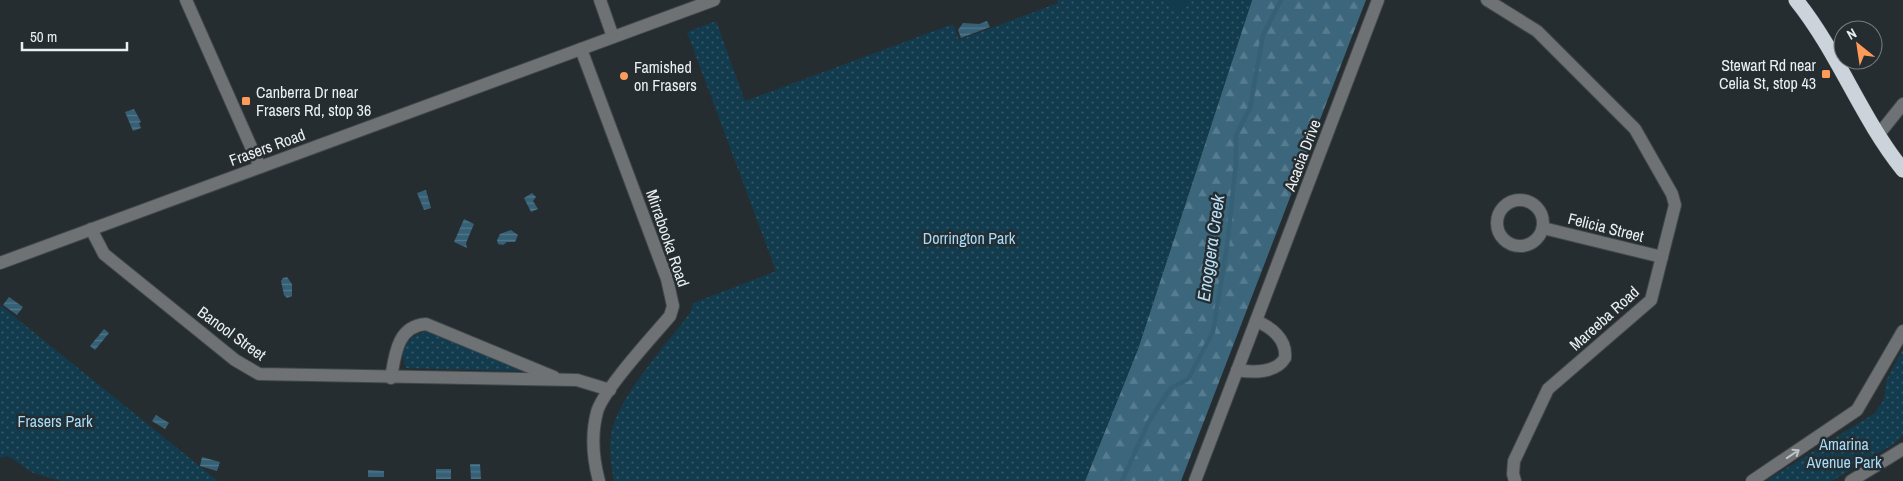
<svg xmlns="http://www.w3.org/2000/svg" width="1903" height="481" font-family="'Archivo Narrow',sans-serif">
<defs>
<pattern id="forest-firs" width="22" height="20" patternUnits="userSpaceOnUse" patternTransform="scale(1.25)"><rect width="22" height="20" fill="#3c667c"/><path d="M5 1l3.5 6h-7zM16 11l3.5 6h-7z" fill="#587c8f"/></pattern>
<pattern id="park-dots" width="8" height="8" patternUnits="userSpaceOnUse" patternTransform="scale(1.25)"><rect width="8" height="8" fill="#123b4d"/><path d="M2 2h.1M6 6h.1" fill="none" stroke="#355867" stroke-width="1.8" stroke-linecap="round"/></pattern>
<pattern id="water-rules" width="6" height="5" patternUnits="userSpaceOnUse" patternTransform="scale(1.25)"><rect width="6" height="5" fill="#366076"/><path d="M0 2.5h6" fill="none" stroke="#53778a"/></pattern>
</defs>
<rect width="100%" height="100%" fill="#262d31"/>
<polygon fill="url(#forest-firs)" points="1252,0 1366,0 1181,481 1085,481 1138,349"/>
<g fill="url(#park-dots)">
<path d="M1057,0H1252L1138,349L1085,481H614C611,466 609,450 611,435C616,399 667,344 690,313L693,303L776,271L687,32L716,21L745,101L953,24L959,40L1058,3Z"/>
<polygon points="0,305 218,481 231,481 61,481 33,473 8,456 0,458"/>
<path d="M428,332L433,334L523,371L406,368C397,350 409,333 428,332Z"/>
<polygon points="1903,349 1903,435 1894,444 1832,481 1766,481 1875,413 1884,399 1886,381"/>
</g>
<polygon fill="#123b4d" points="1160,0 1186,0 1179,11"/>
<g fill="url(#water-rules)">
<polygon points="987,21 990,27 961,38 958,30 963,23 979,24"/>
<polygon points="134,109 141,122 139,123 141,128 133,131 125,112"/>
<polygon points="426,190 431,208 424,210 417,193"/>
<polygon points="532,193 536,197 533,201 538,209 531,212 524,198"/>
<polygon points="464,219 474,224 466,243 467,248 454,242"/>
<polygon points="511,230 518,235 515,242 507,242 503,245 498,244 497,240 500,234"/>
<polygon points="287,277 292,284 292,296 287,298 284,295 281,281 283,278"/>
<polygon points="9,297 23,307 17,315 3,305"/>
<polygon points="104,329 109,333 95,350 90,346"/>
<polygon points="156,415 169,423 165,429 152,421"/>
<polygon points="202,457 220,462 217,471 200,466"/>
<polygon points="470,464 480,464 481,479 471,479"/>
<rect x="436" y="469" width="15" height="10"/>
<polygon points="368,470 384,471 384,477 368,477"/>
</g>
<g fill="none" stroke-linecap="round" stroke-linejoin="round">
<polyline stroke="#366076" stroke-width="4.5" points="1122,481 1148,423 1170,389 1188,379 1213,332 1227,246 1236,163 1236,135 1250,108 1263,35 1281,0"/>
<g stroke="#41484c" stroke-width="14">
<g id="minor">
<polyline points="186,0 260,167"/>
<polyline points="600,0 613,37"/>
<polyline points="1487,0 1537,31 1635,129 1672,194 1675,205 1651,300 1548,389 1514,461 1513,474 1515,481"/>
<path d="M581,49L667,279L673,306L670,316C653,336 603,390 597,412C591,435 593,459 599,481"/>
<polyline points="1879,134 1903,104"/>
<circle cx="1520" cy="223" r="23"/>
<polyline points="1543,228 1662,257"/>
<polyline points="91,229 104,254 235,360 259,374 577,380 610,390"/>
<polyline points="0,263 714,0"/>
<path d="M1237,370C1253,373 1276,373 1285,358C1287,339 1271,327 1256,321"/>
<path d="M391,378C395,355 397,326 426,324L554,377"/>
<polyline points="1195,481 1378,0"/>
<polyline points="1752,481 1857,410 1903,331"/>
<polyline points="1851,481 1903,449"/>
</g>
</g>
<g stroke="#41484c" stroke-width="16">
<path id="highway" d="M1796,0C1838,52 1861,118 1903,170"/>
</g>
<use href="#minor" stroke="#6e7274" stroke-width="12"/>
<use href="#highway" stroke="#cbd4da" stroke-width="15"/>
</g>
<defs><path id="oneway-shaft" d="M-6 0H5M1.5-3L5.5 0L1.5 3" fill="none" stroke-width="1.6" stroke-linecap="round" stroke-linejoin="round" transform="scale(1.25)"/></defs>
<use stroke="#bfc3c5" href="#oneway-shaft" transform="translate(1793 454) rotate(-34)"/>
<g fill="#ff9b59" stroke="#262d31" stroke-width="2">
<rect x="1821" y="69" width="10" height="10" rx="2.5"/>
<circle cx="624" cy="76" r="5"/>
<rect x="241" y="96" width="10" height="10" rx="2.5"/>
</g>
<g text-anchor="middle" stroke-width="5" stroke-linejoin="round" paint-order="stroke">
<g font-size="16" fill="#eaeff1" stroke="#262d31" text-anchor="start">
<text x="1816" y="71" text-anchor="end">Stewart Rd near<tspan x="1816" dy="18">Celia St, stop 43</tspan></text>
<text x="634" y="73">Famished<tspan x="634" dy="18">on Frasers</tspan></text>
<text x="256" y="98">Canberra Dr near<tspan x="256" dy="18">Frasers Rd, stop 36</tspan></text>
</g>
<g font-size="16" fill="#eaeff1" stroke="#262d31">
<text transform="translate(267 147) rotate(-20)" y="6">Frasers Road</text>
<text transform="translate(1302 155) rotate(-69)" y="6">Acacia Drive</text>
<text transform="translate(1606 227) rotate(14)" y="6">Felicia Street</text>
<text transform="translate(668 238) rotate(71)" y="6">Mirrabooka Road</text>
<text transform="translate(1604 318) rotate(-42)" y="6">Mareeba Road</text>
<text transform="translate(232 333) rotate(36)" y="6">Banool Street</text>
</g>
<g font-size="16" fill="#a4dcfa" stroke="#262d31">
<text x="969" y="244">Dorrington Park</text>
<text x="55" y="427">Frasers Park</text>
<text x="1844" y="450">Amarina<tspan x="1844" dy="18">Avenue Park</tspan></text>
</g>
<g font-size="18" font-style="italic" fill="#b8e1f8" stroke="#262d31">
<text transform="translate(1211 248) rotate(-82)" y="6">Enoggera Creek</text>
</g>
</g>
<g transform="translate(1858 45) rotate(330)"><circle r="24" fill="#262d31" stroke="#747b7e"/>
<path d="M0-4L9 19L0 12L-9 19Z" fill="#ff9b59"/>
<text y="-8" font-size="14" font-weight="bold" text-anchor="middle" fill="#eaeff1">N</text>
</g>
<path d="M22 42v8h105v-8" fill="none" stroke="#eaeff1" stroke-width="2.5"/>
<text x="30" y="42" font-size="15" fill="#eaeff1" stroke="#262d31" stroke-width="4" paint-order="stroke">50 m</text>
</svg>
